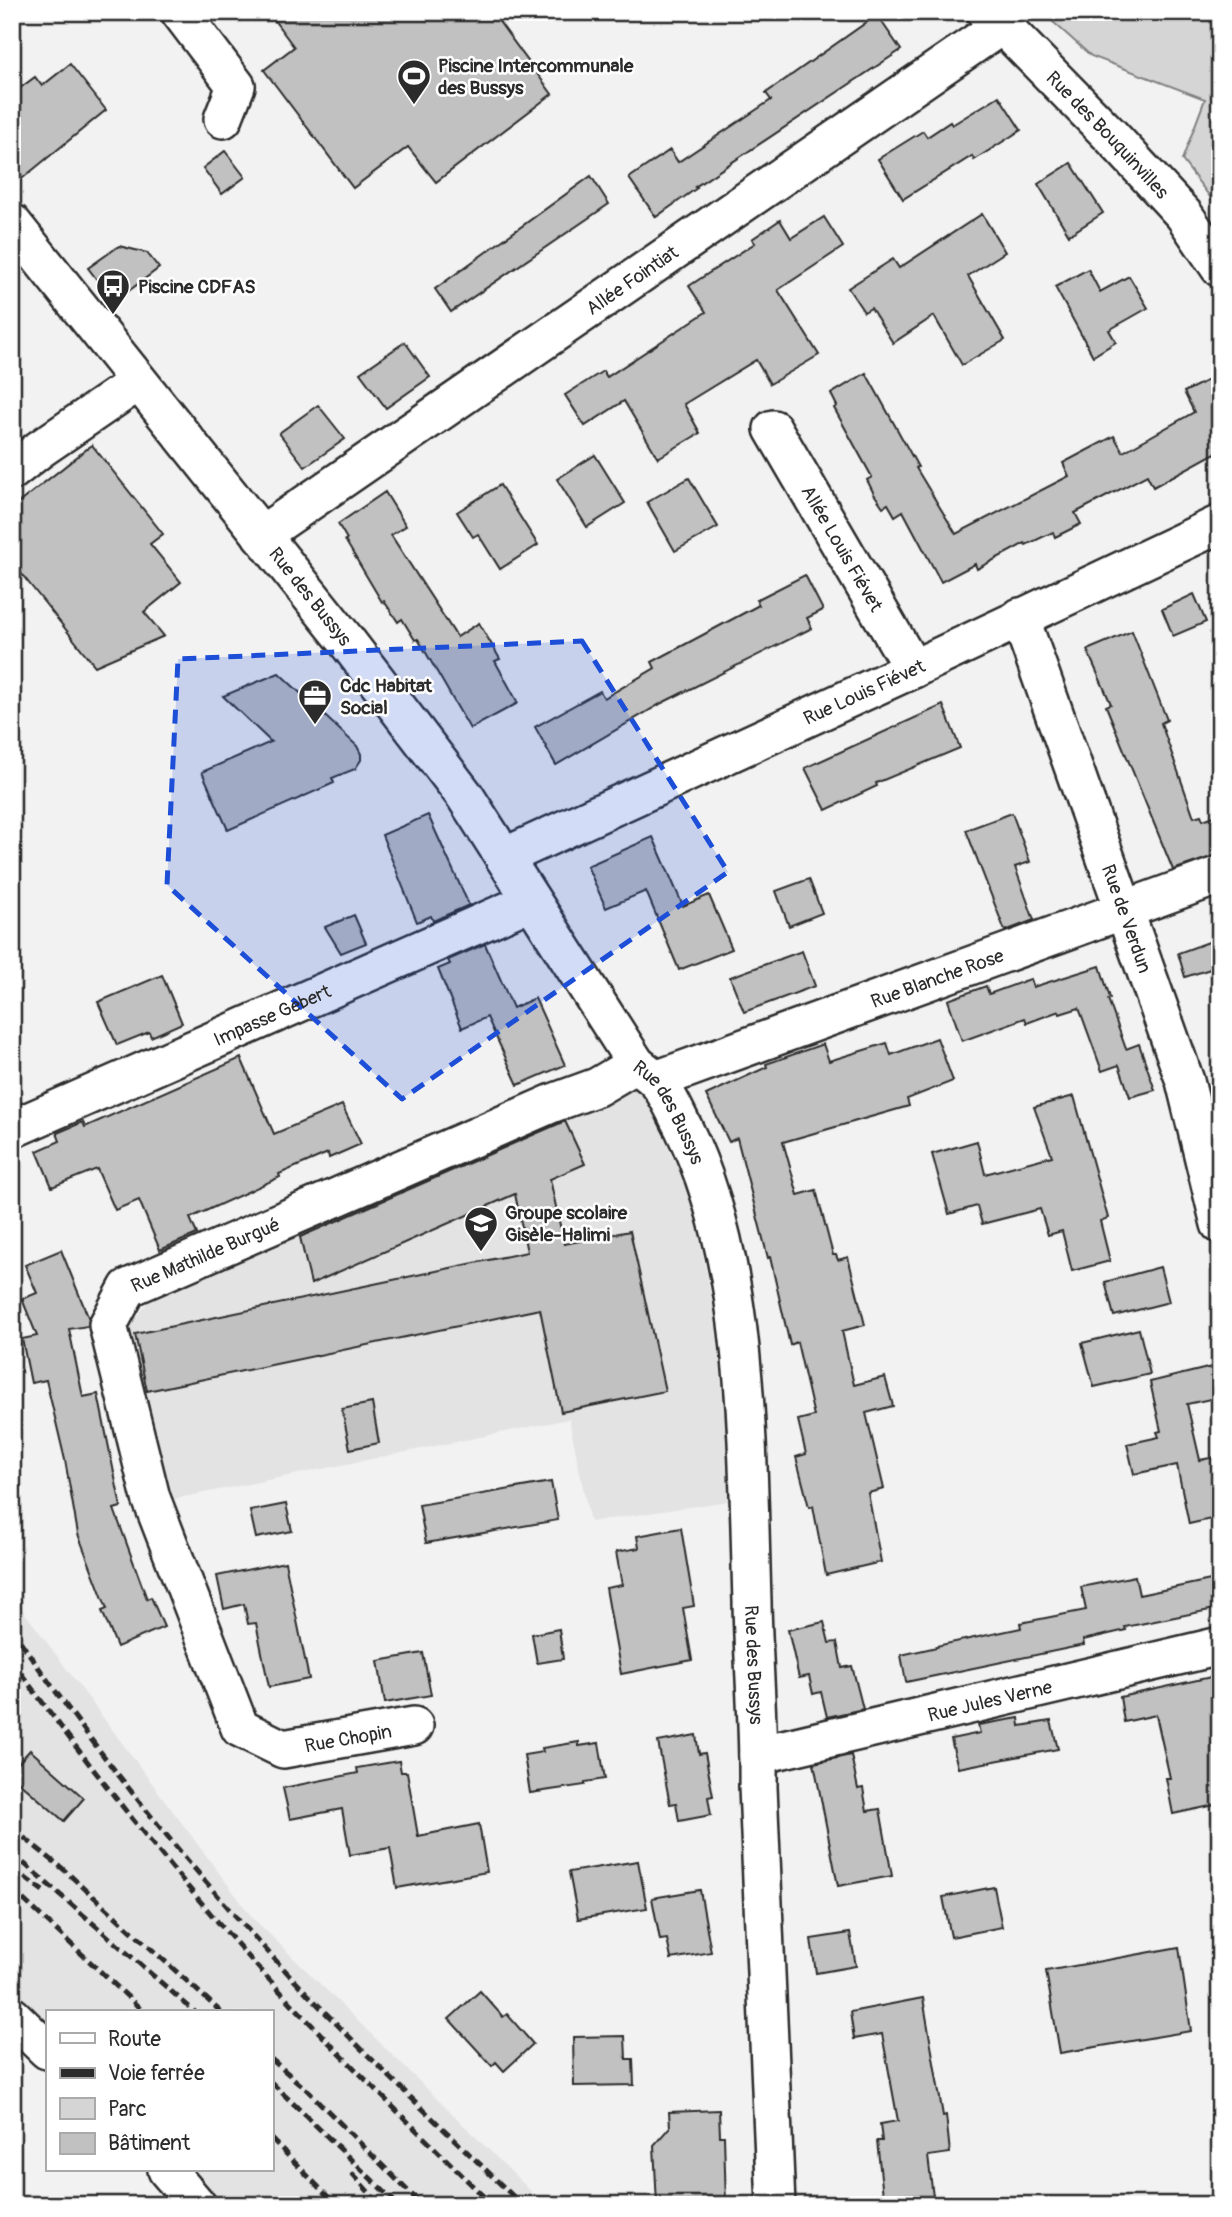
<svg xmlns="http://www.w3.org/2000/svg" width="1232" height="2217" font-family="Pangolin,sans-serif">
<rect width="100%" height="100%" fill="#f2f2f2"/>
<filter id="ink" filterUnits="userSpaceOnUse"><feTurbulence type="fractalNoise" baseFrequency=".0143" numOctaves="2"/><feDisplacementMap in="SourceGraphic" scale="14" xChannelSelector="R" yChannelSelector="G"/><feConvolveMatrix kernelMatrix="1 2 1 2 8 2 1 2 1" color-interpolation-filters="sRGB"/></filter>
<g filter="url(#ink)">
<g fill="#e3e3e3">
<polygon points="639,1082 693,1202 714,1312 735,1500 590,1522 569,1419 164,1501 130,1327 147,1303"/>
<polygon points="12,1591 22,1609 252,1917 545,2205 212,2205 184,2170 271,2170 271,2012 47,2012 47,2029 12,1995"/>
</g>
<polygon fill="#d5d5d5" stroke="#808080" stroke-width="2" points="1042,12 1220,12 1220,210 1182,160 1205,99 1091,56"/>
<g fill="#c1c1c1" stroke="#2b2b2b" stroke-width="2">
<polygon points="268,12 492,12 552,94 436,182 408,147 353,188 264,70 294,47"/>
<polygon points="877,15 901,50 695,187 697,188 656,217 629,178 670,150 678,162 771,100 766,93"/>
<polygon points="70,64 106,110 12,187 12,94 35,77 42,86"/>
<polygon points="999,96 1021,130 974,160 972,156 903,199 878,159 923,131 927,137 950,122 952,125"/>
<polygon points="225,151 245,177 222,194 203,168"/>
<polygon points="1071,163 1103,213 1069,235 1038,184"/>
<polygon points="591,176 609,204 451,312 435,289"/>
<polygon points="982,214 1005,252 968,276 1005,340 962,365 934,316 893,343 871,308 864,312 848,288 893,259 899,268"/>
<polygon points="824,217 843,247 778,290 819,355 770,384 756,360 684,404 700,433 658,458 624,401 585,426 565,395 603,371 607,377 706,312 689,286 755,243 752,239 780,220 791,238"/>
<polygon points="119,246 147,253 159,268 114,302 88,268"/>
<polygon points="1088,269 1100,292 1129,276 1148,308 1109,330 1116,342 1093,356 1055,287"/>
<polygon points="405,342 430,377 386,408 360,373"/>
<polygon points="866,373 918,467 916,468 956,534 1069,476 1063,463 1114,436 1123,452 1194,412 1184,392 1220,374 1220,462 1215,453 1153,487 1147,475 1075,513 1081,524 1055,537 1053,532 1026,545 1025,543 977,569 975,564 941,582 903,511 895,516 888,504 883,507 874,494 867,480 872,477 834,408 837,406 831,394"/>
<polygon points="318,405 345,439 305,467 279,433"/>
<polygon points="92,445 163,534 150,544 181,582 144,612 164,636 95,666 12,562 12,508"/>
<polygon points="595,455 625,503 587,527 557,479"/>
<polygon points="689,478 718,527 675,551 647,502"/>
<polygon points="500,485 538,545 500,569 478,534 473,537 457,512"/>
<polygon points="385,492 406,526 391,535 457,637 479,623 500,659 495,661 518,703 470,729 418,639 415,640 402,619 398,622 384,601 382,602 345,540 347,539 338,524"/>
<polygon points="805,575 823,610 807,618 812,628 662,703 556,765 535,727 600,691 604,698 655,668 652,662 759,605 756,600"/>
<polygon points="1194,594 1206,622 1173,636 1162,609"/>
<polygon points="1132,631 1167,720 1161,723 1194,817 1201,815 1203,820 1220,814 1220,854 1173,870 1106,706 1111,704 1087,650"/>
<polygon points="279,673 357,746 361,754 361,760 355,769 332,778 334,783 228,830 202,772 271,742 223,696"/>
<polygon points="943,705 960,748 876,783 877,786 826,810 805,768"/>
<polygon points="1012,813 1030,862 1015,867 1034,920 1005,931 966,830"/>
<polygon points="428,815 469,905 433,921 431,916 417,922 382,835"/>
<polygon points="653,837 683,906 709,895 732,949 679,970 646,891 606,908 587,866"/>
<polygon points="809,879 822,913 789,926 776,891"/>
<polygon points="354,915 366,943 341,953 325,927"/>
<polygon points="1220,938 1220,966 1185,977 1178,953"/>
<polygon points="485,944 513,1008 535,998 565,1065 518,1085 487,1017 462,1028 438,969 450,964 448,960"/>
<polygon points="802,951 815,986 744,1012 730,977"/>
<polygon points="1100,966 1110,998 1108,999 1126,1049 1139,1044 1155,1090 1130,1097 1119,1065 1102,1071 1079,1008 1060,1014 1059,1011 1027,1023 1025,1018 962,1041 948,1000 986,986 989,994 1030,979 1033,987"/>
<polygon points="162,975 182,1023 151,1037 149,1032 117,1045 98,1002"/>
<polygon points="937,1038 953,1081 907,1099 909,1106 783,1142 798,1195 816,1190 833,1255 836,1255 838,1260 848,1257 865,1325 842,1331 854,1385 885,1377 893,1406 866,1413 884,1489 868,1493 881,1562 826,1575 813,1506 809,1507 796,1457 806,1454 798,1420 814,1416 797,1342 790,1345 770,1257 768,1258 737,1138 729,1142 706,1095 767,1067 766,1064 823,1044 829,1061 887,1043 891,1055"/>
<polygon points="241,1058 274,1134 342,1105 361,1144 329,1158 328,1153 279,1174 280,1177 190,1218 197,1234 160,1250 139,1200 115,1210 97,1169 52,1187 37,1151 60,1141 57,1133 83,1122 85,1127"/>
<polygon points="1074,1096 1108,1218 1100,1221 1110,1261 1072,1271 1062,1231 1048,1235 1040,1209 982,1224 977,1206 949,1214 932,1154 977,1141 985,1174 1052,1156 1034,1107"/>
<polygon points="565,1121 585,1164 550,1179 564,1244 630,1231 665,1391 561,1412 540,1309 147,1391 135,1334 527,1252 515,1194 311,1284 300,1237"/>
<polygon points="61,1250 89,1319 88,1326 69,1329 83,1397 98,1394 121,1507 114,1509 147,1599 151,1597 164,1627 117,1647 102,1611 107,1609 78,1534 65,1460 46,1380 31,1383 22,1339 37,1336 22,1299 37,1293 25,1265"/>
<polygon points="1160,1267 1169,1302 1114,1316 1105,1282"/>
<polygon points="1139,1329 1150,1374 1094,1387 1082,1343"/>
<polygon points="1216,1366 1220,1381 1220,1397 1187,1404 1200,1460 1220,1456 1220,1517 1189,1524 1177,1465 1134,1474 1127,1444 1159,1437 1157,1432 1161,1431 1150,1382"/>
<polygon points="372,1403 379,1443 350,1449 342,1409"/>
<polygon points="551,1482 558,1520 426,1543 419,1505"/>
<polygon points="286,1504 292,1531 256,1538 250,1511"/>
<polygon points="681,1528 694,1606 683,1608 692,1660 621,1674 606,1588 622,1585 616,1552 639,1548 637,1536"/>
<polygon points="285,1562 309,1679 269,1687 256,1623 248,1624 244,1604 224,1609 217,1576"/>
<polygon points="1135,1576 1139,1595 1220,1578 1220,1608 1125,1627 1126,1630 1083,1640 1084,1645 906,1682 901,1655 937,1647 936,1646 1021,1628 1020,1623 1086,1610 1081,1587"/>
<polygon points="824,1622 829,1643 837,1642 842,1668 852,1666 863,1709 827,1717 821,1692 813,1694 809,1676 799,1678 788,1630"/>
<polygon points="559,1629 563,1659 537,1663 532,1634"/>
<polygon points="423,1653 431,1695 385,1703 378,1661"/>
<polygon points="1220,1675 1220,1804 1173,1814 1166,1778 1170,1778 1156,1715 1124,1722 1120,1697"/>
<polygon points="1019,1718 1020,1726 1051,1721 1058,1749 958,1768 951,1739 980,1733 978,1725"/>
<polygon points="696,1735 699,1754 705,1753 713,1796 708,1797 711,1815 679,1821 676,1803 670,1804 658,1742"/>
<polygon points="579,1742 579,1746 599,1743 605,1779 585,1782 585,1785 530,1793 524,1755 543,1752 542,1748"/>
<polygon points="30,1750 84,1798 64,1821 12,1776 12,1770"/>
<polygon points="851,1755 858,1789 863,1788 867,1811 880,1809 892,1876 838,1886 814,1763"/>
<polygon points="399,1761 401,1772 407,1772 418,1836 479,1824 487,1872 397,1888 390,1848 350,1855 342,1809 290,1819 283,1788 358,1773 357,1768"/>
<polygon points="638,1861 647,1908 578,1919 569,1872"/>
<polygon points="994,1887 1002,1927 951,1937 943,1897"/>
<polygon points="700,1890 711,1952 671,1959 667,1939 660,1940 652,1898"/>
<polygon points="850,1933 856,1966 816,1973 811,1939"/>
<polygon points="1179,1947 1191,2031 1060,2053 1046,1971"/>
<polygon points="480,1991 503,2017 507,2014 533,2044 504,2071 496,2062 492,2066 449,2019"/>
<polygon points="923,1998 943,2116 946,2115 950,2153 928,2156 934,2205 884,2205 877,2141 882,2141 880,2124 898,2121 882,2034 854,2039 850,2012"/>
<polygon points="625,2036 626,2059 633,2059 634,2085 574,2086 573,2037"/>
<polygon points="719,2110 720,2136 724,2136 726,2205 657,2205 654,2145 670,2127 669,2112"/>
</g>
<g fill="none" stroke-linecap="round" stroke-linejoin="round">
<g stroke="#2b2b2b" stroke-width="42">
<g id="minor">
<polyline points="180,12 236,86 223,119"/>
<path id="s1" d="M986,12L1002,25L1112,137L1184,215L1220,268"/>
<path id="s2" d="M12,223L345,639L465,796L636,1064C643,1070 651,1075 657,1081C668,1094 675,1112 683,1127C751,1265 747,1450 752,1601C753,1664 759,1725 758,1787L776,2205"/>
<path id="s3" d="M773,429L913,669"/>
<polyline points="12,471 40,449 138,382"/>
<path id="s4" d="M261,535L1002,25"/>
<path id="s5" d="M1020,617L1185,1081L1220,1224"/>
<path id="s6" d="M504,857L913,669L1220,524"/>
<path id="s7" d="M656,1080L1220,875"/>
<path id="s8" d="M12,1129L531,901"/>
<path id="s9" d="M414,1726L283,1749L240,1728L151,1498L108,1325L128,1288L553,1103L597,1087L636,1064"/>
<path id="s10" d="M758,1755L1220,1646"/>
<polyline points="12,2016 47,2050"/>
<polyline points="167,2170 197,2205"/>
</g>
</g>
<use href="#minor" stroke="#fff" stroke-width="37"/>
<g stroke="#2b2b2b" stroke-width="5" stroke-dasharray="10 5" stroke-linecap="butt">
<path d="M12,1629C86,1738 170,1844 259,1942C342,2034 433,2118 522,2205"/>
<path d="M12,1661C88,1765 168,1867 254,1963C330,2047 412,2125 492,2205"/>
<polyline points="12,1828 62,1868 221,2012"/>
<polyline points="12,1853 195,2012"/>
<polyline points="12,1868 43,1891"/>
<polyline points="12,1889 144,2012"/>
<polyline points="271,2059 306,2089 422,2205"/>
<polyline points="271,2082 398,2205"/>
<polyline points="271,2138 336,2205"/>
<polyline points="352,2173 380,2205"/>
</g>
</g>
</g>
<path fill="#1d4ed8" fill-opacity="0.2" stroke="#1d4ed8" stroke-width="5" stroke-dasharray="14 9" stroke-linejoin="round" d="M582,641L728,872L402,1099L167,885L178,659Z"/>
<defs>
<g id="stadium-pin" transform="scale(1.75)"><path d="M0 17L-7.5 6A9.5 9.5 0 1 1 7.5 6Z" fill="#2b2b2b" stroke="#fff"/><path d="M0-5a6.5 5 0 1 0 0 10a6.5 5 0 1 0 0-10ZM-3.5-1.8h7v3.6h-7Z" fill="#fff"/></g>
<g id="bus-pin" transform="scale(1.75)"><path d="M0 17L-7.5 6A9.5 9.5 0 1 1 7.5 6Z" fill="#2b2b2b" stroke="#fff"/><path d="M-5-6H5V4H4V6H2V4H-2V6H-4V4H-5ZM-3.5-4V0h7V-4ZM-3.5 1.2v1.5H-2V1.2ZM2 1.2v1.5H3.5V1.2Z" fill="#fff"/></g>
<g id="office-pin" transform="scale(1.75)"><path d="M0 17L-7.5 6A9.5 9.5 0 1 1 7.5 6Z" fill="#2b2b2b" stroke="#fff"/><path d="M-6-3h4V-5.5h4V-3h4V5H-6ZM-1-4.5V-3h2v-1.5ZM-6 0V1H6V0Z" fill="#fff"/></g>
<g id="school-pin" transform="scale(1.75)"><path d="M0 17L-7.5 6A9.5 9.5 0 1 1 7.5 6Z" fill="#2b2b2b" stroke="#fff"/><path d="M0-5L7-2L0 1L-7-2ZM-4 1L0 2.5L4 1V4Q0 6-4 4Z" fill="#fff"/></g>
</defs>
<g fill-rule="evenodd">
<use href="#stadium-pin" x="414" y="76"/>
<use href="#bus-pin" x="113" y="286"/>
<use href="#office-pin" x="315" y="696"/>
<use href="#school-pin" x="481" y="1223"/>
</g>
<g text-anchor="middle" stroke-width="5" stroke-linejoin="round" paint-order="stroke">
<g font-size="19" font-weight="bold" fill="#2b2b2b" stroke="#fff" text-anchor="start">
<text x="438" y="72">Piscine Intercommunale<tspan x="438" dy="22">des Bussys</tspan></text>
<text x="138" y="293">Piscine CDFAS</text>
<text x="340" y="692">Cdc Habitat<tspan x="340" dy="22">Social</tspan></text>
<text x="505" y="1219">Groupe scolaire<tspan x="505" dy="22">Gisèle-Halimi</tspan></text>
</g>
<g font-size="19" fill="#2b2b2b" stroke="#fff">
<text dy="7" stroke="none"><textPath href="#s1" startOffset="173">Rue des Bouquinvilles</textPath></text>
<text dy="7" stroke="none"><textPath href="#s4" startOffset="450">Allée Fointiat</textPath></text>
<text dy="7" stroke="none"><textPath href="#s3" startOffset="138">Allée Louis Fiévet</textPath></text>
<text dy="7" stroke="none"><textPath href="#s2" startOffset="478">Rue des Bussys</textPath></text>
<text dy="7" stroke="none"><textPath href="#s6" startOffset="396">Rue Louis Fiévet</textPath></text>
<text dy="7" stroke="none"><textPath href="#s5" startOffset="320">Rue de Verdun</textPath></text>
<text dy="7" stroke="none"><textPath href="#s7" startOffset="299">Rue Blanche Rose</textPath></text>
<text dy="7" stroke="none"><textPath href="#s8" startOffset="284">Impasse Gebert</textPath></text>
<text dy="7" stroke="none"><textPath href="#s2" startOffset="1108">Rue des Bussys</textPath></text>
<text dy="7" stroke="none"><textPath href="#s9" startOffset="732">Rue Mathilde Burgué</textPath></text>
<text dy="7" stroke="none"><textPath href="#s2" startOffset="1675">Rue des Bussys</textPath></text>
<text dy="7" stroke="none"><textPath href="#s10" startOffset="238">Rue Jules Verne</textPath></text>
<text transform="translate(348 1738) rotate(-10)" y="7">Rue Chopin</text>
</g>
</g>
<rect width="1232" height="2217" fill="none" stroke="#fff" stroke-width="42"/>
<rect x="21" y="21" width="1190" height="2175" fill="none" stroke="#2b2b2b" stroke-width="2.5" filter="url(#ink)"/>
<rect x="46" y="2010" width="228" height="161" fill="#ffffff" stroke="#aaaaaa" stroke-width="2"/>
<rect x="60" y="2033" width="35" height="10" fill="#ffffff" stroke="#aaaaaa" stroke-width="2"/>
<text x="108" y="2046" font-size="21" fill="#2b2b2b">Route</text>
<rect x="60" y="2068" width="35" height="10" fill="#2b2b2b" stroke="#aaaaaa" stroke-width="2"/>
<text x="108" y="2080" font-size="21" fill="#2b2b2b">Voie ferrée</text>
<rect x="60" y="2098" width="35" height="21" fill="#d5d5d5" stroke="#aaaaaa" stroke-width="2"/>
<text x="108" y="2116" font-size="21" fill="#2b2b2b">Parc</text>
<rect x="60" y="2133" width="35" height="21" fill="#c1c1c1" stroke="#aaaaaa" stroke-width="2"/>
<text x="108" y="2150" font-size="21" fill="#2b2b2b">Bâtiment</text>
</svg>
